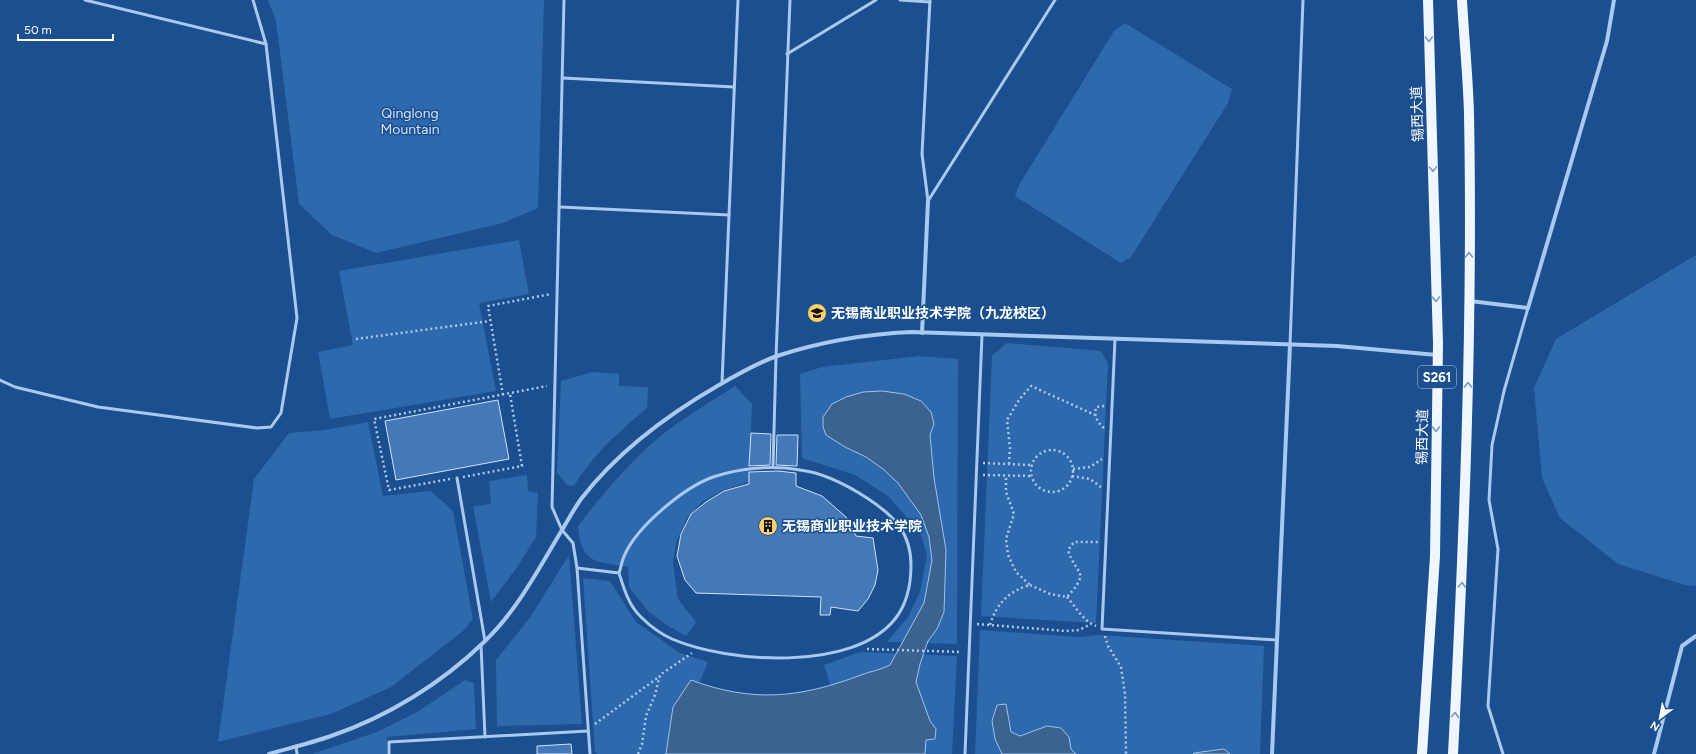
<svg xmlns="http://www.w3.org/2000/svg" width="1696" height="754" font-family="Figtree,'Noto Sans SC',sans-serif">
<rect width="100%" height="100%" fill="#1b4f8f"/>
<g fill="#2e69ad">
<polygon points="268,0 544,0 538,208 503,223 376,253 332,235 299,204 276,21"/>
<polygon points="1125,23 1232,89 1228,103 1131,257 1121,263 1015,196 1019,185 1114,31"/>
<polygon points="519,240 529,294 479,303 496,391 330,419 318,352 353,345 339,271"/>
<polygon points="1696,255 1696,586 1685,585 1618,564 1560,518 1542,478 1534,388 1556,339"/>
<polygon points="1007,343 1101,351 1108,363 1096,623 981,616 992,356"/>
<polygon points="919,356 958,359 957,644 887,642 908,617 920,592 927,555 920,532 888,496 855,475 802,458 800,374 822,367"/>
<path d="M592,372L619,374V386L648,387L647,408C617,434 595,452 574,486L567,485L557,473L561,381Z"/>
<path d="M735,386L752,404L749,482L723,490L702,502L687,517L676,543L673,562L678,599L696,622L686,636L665,624L648,611L629,587L628,567C596,561 581,565 578,526C599,499 621,472 647,448C672,424 706,405 735,386Z"/>
<polygon points="368,422 383,496 431,491 453,511 473,619 463,631 391,687 331,714 218,742 254,479 289,433 325,430"/>
<polygon points="527,475 528,491 538,493 536,537 518,566 491,602 473,506 491,504 489,481"/>
<polygon points="569,555 582,724 497,726 496,660 529,619"/>
<polygon points="583,578 610,581 636,622 680,653 708,662 698,686 762,700 831,687 824,665 860,652 957,656 952,754 597,754 595,752"/>
<polygon points="980,630 1078,637 1098,635 1264,646 1260,754 975,754"/>
<polygon points="465,680 474,683 476,729 387,737 387,754 312,754 377,732 419,711"/>
</g>
<g fill="#3c6290" stroke="#9cc4f0">
<path d="M882,391L904,394L921,401L931,412L934,424L930,435L934,478L946,550L944,612L937,629L928,641L920,664L916,682L930,721L936,729L935,739L926,740L925,754H666L673,707L691,680C753,703 800,698 861,675C871,671 881,670 890,665L924,603L932,560L929,537L921,515L898,483L883,469L866,457L845,447L826,435L823,427V417L832,404L846,397L863,392Z"/>
<polygon points="1006,704 1011,732 1020,736 1047,726 1061,728 1069,737 1071,749 1076,754 1002,754 995,739 992,721 997,705"/>
<polygon points="1224,749 1230,754 1193,754 1194,753"/>
</g>
<g fill="#4478b7" stroke="#cfe3fa">
<polygon points="498,400 509,459 396,480 385,421"/>
<polygon points="751,433 771,434 770,465 749,466"/>
<polygon points="777,435 798,435 797,466 776,465"/>
<polygon points="778,471 796,473 796,486 822,496 846,517 856,536 873,538 878,570 875,585 868,599 858,611 831,607 830,615 820,615 821,597 696,593 685,580 677,556 681,534 691,514 706,502 724,491 749,484 749,472"/>
<polygon points="571,744 572,754 537,754 537,746"/>
</g>
<g fill="none" stroke-linecap="round" stroke-linejoin="round">
<g stroke="#a9c9ee" stroke-width="2.5" stroke-dasharray="2 3" stroke-linecap="butt">
<polyline points="356,339 490,321"/>
<polyline points="503,395 488,306 551,294"/>
<path d="M1104,428C1097,422 1094,416 1096,407L1105,406"/>
<circle cx="1052" cy="471" r="21"/>
<polyline points="983,463 1032,465"/>
<polyline points="1009,464 1010,448 1007,420 1019,400 1031,386 1095,415"/>
<polyline points="1073,469 1090,467 1102,459"/>
<polyline points="983,475 1032,476"/>
<polyline points="1072,476 1090,479 1101,487"/>
<polyline points="463,477 522,466 510,394"/>
<polyline points="450,479 389,490 374,419 547,386"/>
<path d="M1030,585L1050,594L1067,597C1092,570 1075,575 1068,550L1074,542H1099"/>
<path d="M1067,597C1076,607 1083,621 1096,626"/>
<polyline points="977,624 1066,631 1079,630 1091,624"/>
<path d="M990,625C996,604 1009,591 1030,585L1016,572L1008,555L1006,539L1014,514L1006,492V476"/>
<polyline points="1105,636 1108,646 1121,667 1125,694 1126,754"/>
<polyline points="867,649 962,652"/>
<polyline points="595,724 660,676"/>
<polyline points="638,754 642,744 646,716 655,695 660,675 692,653"/>
</g>
<g stroke="#a9c9ee" stroke-width="3">
<polyline points="85,0 266,44"/>
<polyline points="564,0 552,507 562,530 573,543 577,568 590,754"/>
<polyline points="900,0 930,2"/>
<polyline points="787,54 876,0"/>
<polyline points="563,78 734,87"/>
<polyline points="928,201 1055,0"/>
<polyline points="928,201 922,154 930,0"/>
<polyline points="560,207 729,215"/>
<polyline points="1115,339 1102,629 1277,640"/>
<polyline points="1290,345 1303,0"/>
<polyline points="0,380 15,387 98,407 257,428 271,427 281,413 297,318 266,44 253,0"/>
<polyline points="722,383 738,0"/>
<polyline points="773,467 776,357 790,0"/>
<polyline points="457,478 485,641"/>
<path d="M577,568L619,573C624,589 629,606 641,617C650,626 661,634 672,639C728,663 853,672 895,619C907,604 911,584 911,565C911,532 893,515 867,498C847,485 825,473 800,470C772,465 740,468 713,477C683,488 638,526 625,554C622,560 621,567 619,573"/>
<polyline points="481,645 485,737"/>
<polyline points="296,746 297,754"/>
<polyline points="389,754 389,742 588,731"/>
<polyline points="965,754 982,335"/>
<polyline points="1503,754 1488,706 1498,549 1489,500 1492,445 1504,391 1528,308"/>
</g>
<g stroke="#a9c9ee" stroke-width="4">
<polyline points="1470,301 1528,308 1607,41 1614,0"/>
<polyline points="922,333 928,201"/>
<path d="M269,754C290,748 311,743 331,736C387,717 442,683 484,642C517,611 539,568 562,530C568,520 574,509 581,499C618,451 667,415 719,385C738,374 757,363 777,356C820,342 866,334 911,332L1337,346L1437,355"/>
<polyline points="1272,754 1290,345"/>
<polyline points="1654,754 1682,646 1696,636"/>
</g>
<g stroke="#f0f6ff" stroke-width="10">
<polyline points="1422,754 1435,556 1438,343 1428,0"/>
<path d="M1453,754C1464,541 1473,327 1469,114C1468,76 1464,38 1462,0"/>
</g>
</g>
<defs><path id="oneway-chevron" d="M-2-3.5L2.5 0L-2 3.5" fill="none" stroke-width="1.6" stroke-linecap="round" stroke-linejoin="round"/></defs>
<g stroke="#7b9ac1">
<use href="#oneway-chevron" transform="translate(1429 39) rotate(88)"/>
<use href="#oneway-chevron" transform="translate(1433 169) rotate(88)"/>
<use href="#oneway-chevron" transform="translate(1469 255) rotate(-90)"/>
<use href="#oneway-chevron" transform="translate(1436 299) rotate(88)"/>
<use href="#oneway-chevron" transform="translate(1468 385) rotate(-89)"/>
<use href="#oneway-chevron" transform="translate(1436 429) rotate(91)"/>
<use href="#oneway-chevron" transform="translate(1462 585) rotate(-87)"/>
<use href="#oneway-chevron" transform="translate(1455 715) rotate(-87)"/>
</g>
<defs>
<g id="university-disc" transform="scale(1)"><circle r="9.5" fill="#ffd166" stroke="#1b4f8f"/><path d="M0-5L7-2L0 1L-7-2ZM-4 1L0 2.5L4 1V4Q0 6-4 4Z" fill="#111"/></g>
<g id="building-disc" transform="scale(1)"><circle r="9.5" fill="#ffd166" stroke="#1b4f8f"/><path d="M-4-6H4V6H1V3H-1V6H-4ZM-2.5-4.3h1.7v1.8h-1.7ZM.8-4.3h1.7v1.8H.8ZM-2.5-1h1.7V.8h-1.7ZM.8-1h1.7V.8H.8Z" fill="#111"/></g>
</defs>
<g fill-rule="evenodd">
<use href="#university-disc" x="817" y="313"/>
<use href="#building-disc" x="768" y="526"/>
</g>
<g text-anchor="middle" stroke-width="3" stroke-linejoin="round" paint-order="stroke">
<rect fill="#1b4f8f" stroke="#bbcadd" stroke-width="1" x="1418" y="366" width="38" height="22" rx="3"/>
<g font-size="13" font-weight="bold" fill="#fff">
<text x="1437" y="382">S261</text>
</g>
<g font-size="14" fill="#cfe3fa" stroke="#1b4f8f">
<text x="410" y="118">Qinglong<tspan x="410" dy="16">Mountain</tspan></text>
</g>
<g font-size="14" fill="#fff" stroke="#1b4f8f">
<text transform="translate(1417 114) rotate(-92)" y="5">锡西大道</text>
<text transform="translate(1422 437) rotate(-89)" y="5">锡西大道</text>
</g>
<g font-size="14" font-weight="bold" fill="#fff" stroke="#1b4f8f" text-anchor="start">
<text x="831" y="318">无锡商业职业技术学院（九龙校区）</text>
<text x="782" y="531">无锡商业职业技术学院</text>
</g>
</g>
<g transform="translate(1660 718) rotate(212)" stroke="#1b4f8f" stroke-width="3" paint-order="stroke">
<path d="M0-3L7 15L0 10L-7 15Z" fill="#ffffff"/>
<text y="-6" font-size="11" font-weight="bold" text-anchor="middle" fill="#ffffff">N</text>
</g>
<path d="M18 34v6h95v-6" fill="none" stroke="#ffffff" stroke-width="2"/>
<text x="24" y="34" font-size="12" fill="#ffffff" stroke="#1b4f8f" stroke-width="3" paint-order="stroke">50 m</text>
</svg>
